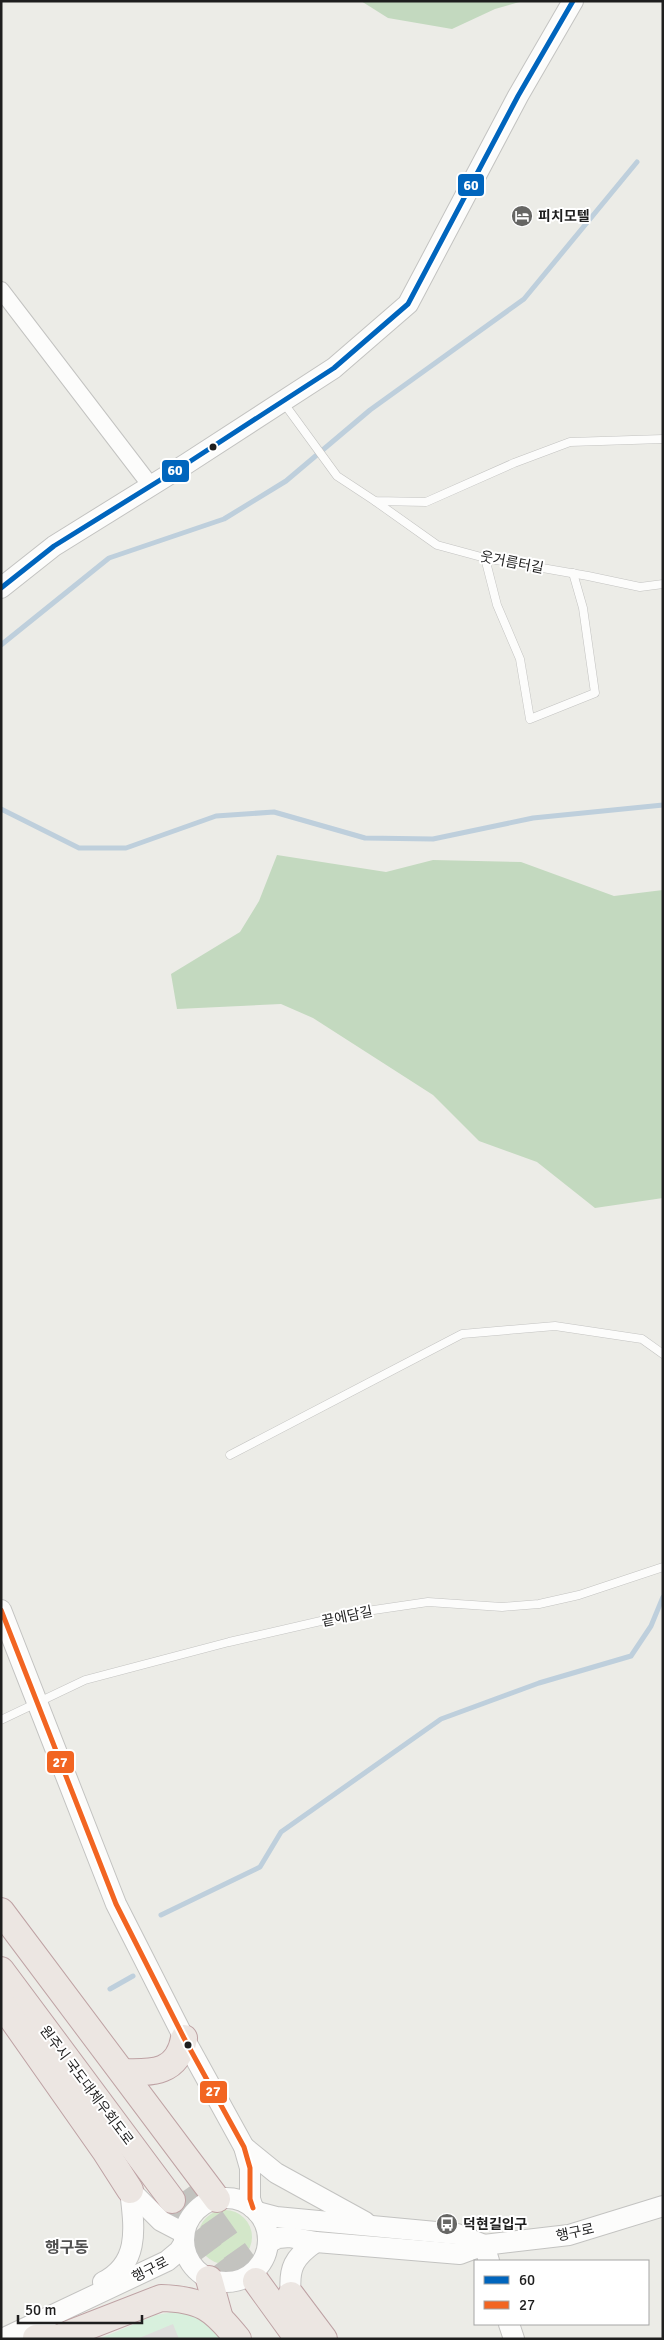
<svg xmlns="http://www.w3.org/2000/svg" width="664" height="2340" font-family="Signika,'Noto Sans KR',sans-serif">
<rect width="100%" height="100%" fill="#ecece7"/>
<circle fill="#d3e7c9" cx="225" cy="2237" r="27"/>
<g fill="#c3d9bf">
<polygon points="361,1 523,1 495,9 452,29 388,18"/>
<polygon points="277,855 386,872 433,860 521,862 614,896 663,890 663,1198 595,1208 537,1162 479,1141 433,1095 313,1018 281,1004 177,1009 171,974 240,932 259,901"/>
</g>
<path fill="#d8f0dd" d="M173,2312C198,2315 207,2322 225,2339H99L156,2315Z"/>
<polygon fill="#dededc" points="173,2324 179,2339 137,2339"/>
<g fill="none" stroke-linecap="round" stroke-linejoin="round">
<g stroke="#becfdc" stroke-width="5">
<polyline points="1,645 109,558 224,519 286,481 370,410 524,299 637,162"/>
<polyline points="1,809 79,848 126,848 216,816 274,812 365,838 433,839 533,818 663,805"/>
<polyline points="161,1915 260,1867 281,1832 441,1719 539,1683 631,1656 651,1626 663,1597"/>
<polyline points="110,1989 133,1976"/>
</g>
<g stroke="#c3c3bf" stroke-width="26" stroke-dasharray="26 13" stroke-linecap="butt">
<polyline points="189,2187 256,2281"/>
<polyline points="172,2200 241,2292"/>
</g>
<g stroke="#c3c3c1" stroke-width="9">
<g id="service">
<polyline points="283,402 337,476 375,501 426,502 514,463 570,442 663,439"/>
<polyline points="375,501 437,545 485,558 588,576 640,587 663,584"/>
<polyline points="485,558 497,605 520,659 530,719 595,693 583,608 573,573"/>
<polyline points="230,1455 462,1334 555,1326 642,1339 663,1354"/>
<polyline points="1,1720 85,1680 229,1642 360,1612 428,1602 502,1607 539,1604 579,1595 663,1567"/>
</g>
</g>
<g stroke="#c3c3c1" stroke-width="18">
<polyline id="minor" points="1,290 151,486"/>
</g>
<g stroke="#c3c3c1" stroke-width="22">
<g id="tertiary">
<polyline points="1,588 54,546 186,464 334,368 408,304 518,96 573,1"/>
<polyline points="1,1610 116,1904 184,2038 244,2147 250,2168 250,2199 253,2208"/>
<polyline points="244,2147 276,2173 365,2222"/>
<polyline points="130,2190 161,2221 184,2233"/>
<circle cx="226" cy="2240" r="42"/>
<polyline points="257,2212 276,2217 457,2234 484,2245 489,2261"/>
<polyline points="268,2243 278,2238 289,2237 316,2242 460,2254 484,2245 569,2235 663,2206"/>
<path d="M103,2282C141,2263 134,2226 130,2190"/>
<path d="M291,2295C288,2268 294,2257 316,2242"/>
<polyline points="509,2324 514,2339"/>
<polyline points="2,2339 167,2261 179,2251 184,2243"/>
</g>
</g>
<g stroke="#bea2a4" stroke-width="28">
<g id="trunk">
<polyline points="1,1911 217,2199"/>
<polyline points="1,1970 172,2200"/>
<polyline points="1,2003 105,2151 130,2190"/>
<path d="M123,2072C153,2073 178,2073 184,2038"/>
<polyline points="209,2279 219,2315"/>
<polyline points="256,2281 298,2339"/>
<polyline points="291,2295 324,2339"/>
<path d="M36,2338H58L161,2298C201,2299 213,2308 238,2339"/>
</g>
</g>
<use href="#service" stroke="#fcfcfb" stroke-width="8"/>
<use href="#minor" stroke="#fcfcfb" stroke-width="16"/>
<use href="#tertiary" stroke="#fcfcfb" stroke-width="20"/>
<use href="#trunk" stroke="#ece6e2" stroke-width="26"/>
<g stroke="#fff" stroke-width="9">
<polyline id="bus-1" points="1,588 54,546 186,464 334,368 408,304 518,96 573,1"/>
</g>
<g stroke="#fff" stroke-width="9">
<polyline id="bus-2" points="1,1610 116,1904 184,2038 244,2147 250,2168 250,2199 253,2208"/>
</g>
<use href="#bus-1" stroke="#0065bd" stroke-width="5"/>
<use href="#bus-2" stroke="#f26522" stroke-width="5"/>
</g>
<defs>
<g id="hotel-disc" transform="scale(1.125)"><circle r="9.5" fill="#666664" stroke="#fff"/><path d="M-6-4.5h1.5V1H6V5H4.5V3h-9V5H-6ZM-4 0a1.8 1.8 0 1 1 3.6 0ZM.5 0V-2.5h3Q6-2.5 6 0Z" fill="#fff"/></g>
<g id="bus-disc" transform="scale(1.125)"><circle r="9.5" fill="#666664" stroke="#fff"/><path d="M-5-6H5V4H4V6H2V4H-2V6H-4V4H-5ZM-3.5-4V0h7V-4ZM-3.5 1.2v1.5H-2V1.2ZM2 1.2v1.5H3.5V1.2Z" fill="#fff"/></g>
</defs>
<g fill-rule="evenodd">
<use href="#hotel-disc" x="522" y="216"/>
<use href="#bus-disc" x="447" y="2224"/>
</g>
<g fill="#1e1e1e" stroke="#fff" stroke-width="2">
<circle cx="213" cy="447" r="4.5"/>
<circle cx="188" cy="2045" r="4.5"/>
</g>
<g text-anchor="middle" stroke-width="4" stroke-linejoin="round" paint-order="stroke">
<g font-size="14" font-weight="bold" fill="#1e1e1e" stroke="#fff" text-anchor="start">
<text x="538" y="221">피치모텔</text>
<text x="463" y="2229">덕현길입구</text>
</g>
<g font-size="14" fill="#1e1e1e" stroke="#fff">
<text transform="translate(512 562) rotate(11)" y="5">웃거름터길</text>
<text transform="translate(347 1616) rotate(-12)" y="5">끝에담길</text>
<text transform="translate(87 2085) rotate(53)" y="5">원주시 국도대체우회도로</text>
<text transform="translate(575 2232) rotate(-12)" y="5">행구로</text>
<text transform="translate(150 2269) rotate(-27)" y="5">행구로</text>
</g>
<g font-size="16" font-weight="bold" fill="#515151" stroke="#fff">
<text x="67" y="2253">행구동</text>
</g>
</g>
<g stroke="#fff" stroke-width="2">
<rect x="457" y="173" width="28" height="24" rx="5" fill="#0065bd"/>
<rect x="161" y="459" width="29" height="24" rx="5" fill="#0065bd"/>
<rect x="46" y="1750" width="29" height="24" rx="5" fill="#f26522"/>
<rect x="199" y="2080" width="29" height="24" rx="5" fill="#f26522"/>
</g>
<g font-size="14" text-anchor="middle" font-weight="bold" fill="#fff">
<text x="471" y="190">60</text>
<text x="175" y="475">60</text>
<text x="60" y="1767">27</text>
<text x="213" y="2096">27</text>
</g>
<rect width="664" height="2340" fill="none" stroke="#1e1e1e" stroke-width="5"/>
<rect x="474" y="2260" width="175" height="65" fill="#ffffff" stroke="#a5a5a5"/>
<rect x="484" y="2276" width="25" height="8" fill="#0065bd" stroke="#a5a5a5"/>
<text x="519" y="2285" font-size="15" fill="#1e1e1e">60</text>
<rect x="484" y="2301" width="25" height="8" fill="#f26522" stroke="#a5a5a5"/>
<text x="519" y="2310" font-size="15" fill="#1e1e1e">27</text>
<path d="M18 2315v8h124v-8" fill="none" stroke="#1e1e1e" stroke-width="2.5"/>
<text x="25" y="2315" font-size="15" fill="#1e1e1e" stroke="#ffffff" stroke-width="4" paint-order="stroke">50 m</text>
</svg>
